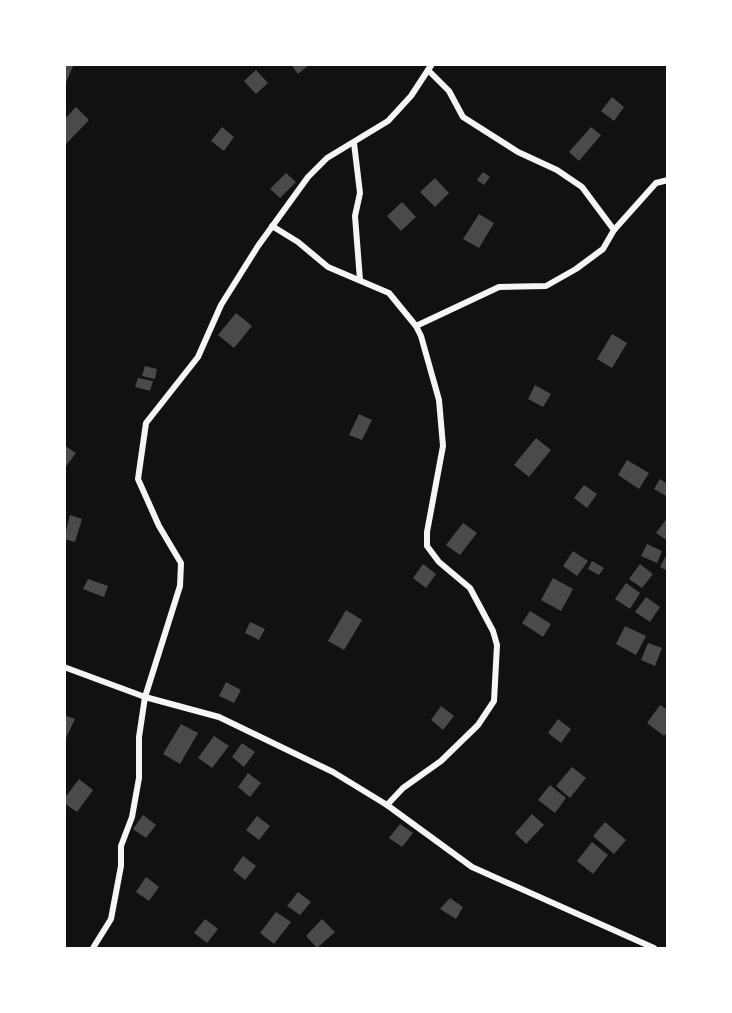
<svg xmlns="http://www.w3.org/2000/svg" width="732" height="1013" font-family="'Exo 2',sans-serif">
<rect width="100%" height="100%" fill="#111"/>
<g fill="#4a4a4a">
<polygon points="64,64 74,64 64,87"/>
<polygon points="291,64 310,64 298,74"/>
<polygon points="256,70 268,83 256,94 244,81"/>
<polygon points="612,97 624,107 614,121 601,111"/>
<polygon points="76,107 89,120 64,146 64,120"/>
<polygon points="222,127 234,137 224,151 211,141"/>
<polygon points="591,127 601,135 579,161 569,152"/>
<polygon points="483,172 490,177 484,185 477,180"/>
<polygon points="286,173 296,182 280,198 270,189"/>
<polygon points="435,178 449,193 435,207 420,192"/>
<polygon points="402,202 416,217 401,231 387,216"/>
<polygon points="479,214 494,223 479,248 463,239"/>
<polygon points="236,313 252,326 234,348 218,335"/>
<polygon points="612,334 627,343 612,368 597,359"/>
<polygon points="145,366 157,369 155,379 142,376"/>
<polygon points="138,378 153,381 150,391 135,387"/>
<polygon points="535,385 551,394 543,407 528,399"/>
<polygon points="359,414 372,420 362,440 349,435"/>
<polygon points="536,438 551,450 529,477 514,465"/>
<polygon points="64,445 76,453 64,469"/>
<polygon points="627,460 649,473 639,489 618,475"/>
<polygon points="660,479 668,484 668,493 666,496 654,489"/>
<polygon points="584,485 597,494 587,508 574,498"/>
<polygon points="70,515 82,519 75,542 64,539"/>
<polygon points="668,517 668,541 656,533"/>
<polygon points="463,523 477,533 460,555 446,545"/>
<polygon points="647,544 662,551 657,563 641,556"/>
<polygon points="573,551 588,561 577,576 563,566"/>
<polygon points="668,552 668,571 660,567"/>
<polygon points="592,561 604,568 599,575 588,569"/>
<polygon points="423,564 436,574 426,588 413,578"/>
<polygon points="640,564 653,574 642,588 629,579"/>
<polygon points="553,578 573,589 561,611 541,600"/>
<polygon points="88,579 108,586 104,597 83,589"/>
<polygon points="626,583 640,593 630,609 615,599"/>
<polygon points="646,597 660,607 650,622 635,612"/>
<polygon points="346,610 362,620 344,650 328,641"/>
<polygon points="530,611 551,624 543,637 522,623"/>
<polygon points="250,622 265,629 259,640 245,633"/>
<polygon points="625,626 646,636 636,655 616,644"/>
<polygon points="648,643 662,648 655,666 641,660"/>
<polygon points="226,682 241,690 234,703 219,696"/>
<polygon points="660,705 668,710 668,731 664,736 647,723"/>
<polygon points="441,706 454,716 443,730 431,720"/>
<polygon points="64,715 75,719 64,742"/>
<polygon points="558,719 571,729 561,743 548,733"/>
<polygon points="181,724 198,733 180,764 163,754"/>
<polygon points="214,736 229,746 212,768 198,758"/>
<polygon points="242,743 255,752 244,767 232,757"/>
<polygon points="572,767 586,778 570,798 556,786"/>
<polygon points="248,773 261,783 250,797 238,787"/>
<polygon points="79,779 93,790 77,812 64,803 64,799"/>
<polygon points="550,785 566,798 555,813 538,800"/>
<polygon points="532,814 544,825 526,844 515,833"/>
<polygon points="143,815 156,825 146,838 133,829"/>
<polygon points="257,816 270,826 259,840 246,830"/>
<polygon points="605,822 626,840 614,854 593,836"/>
<polygon points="400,824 413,833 402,847 389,838"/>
<polygon points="592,842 608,855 593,874 577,861"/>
<polygon points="243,856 256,866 245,880 233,870"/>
<polygon points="146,877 159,887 149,901 136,892"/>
<polygon points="298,892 311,902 300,915 287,906"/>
<polygon points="450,898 463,907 456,919 440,909"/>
<polygon points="276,912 291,922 274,944 260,933"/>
<polygon points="205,919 218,929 207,943 194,933"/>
<polygon points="322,919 335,932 317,948 306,936"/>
</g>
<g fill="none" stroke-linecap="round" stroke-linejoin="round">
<g stroke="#f5f5f5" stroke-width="6">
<polyline points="428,70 449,91 463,117 518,152 557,170 582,187 614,230"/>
<polyline points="354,143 360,193 355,216 360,280"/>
<polyline points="272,226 298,242 328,267 389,293 416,326 421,336 439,400 443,446 427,532 427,546 439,562 470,588 493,631 497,645 494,701 478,725 441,761 403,788 387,805"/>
<polyline points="416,326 499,287 546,286 576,269 603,249 614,230 656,183 668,180"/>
<polyline points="64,667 145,697 219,717 333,772 387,805 472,867 654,948"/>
<polyline points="93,948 111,919 121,866 121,846 132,817 139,778 139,737 145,697 180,586 181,563 159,526 138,479 146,423 198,357 221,305 258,246 308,177 327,158 388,121 411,96 432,64"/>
</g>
</g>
<rect width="732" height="1013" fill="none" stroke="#ffffff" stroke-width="132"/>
</svg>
